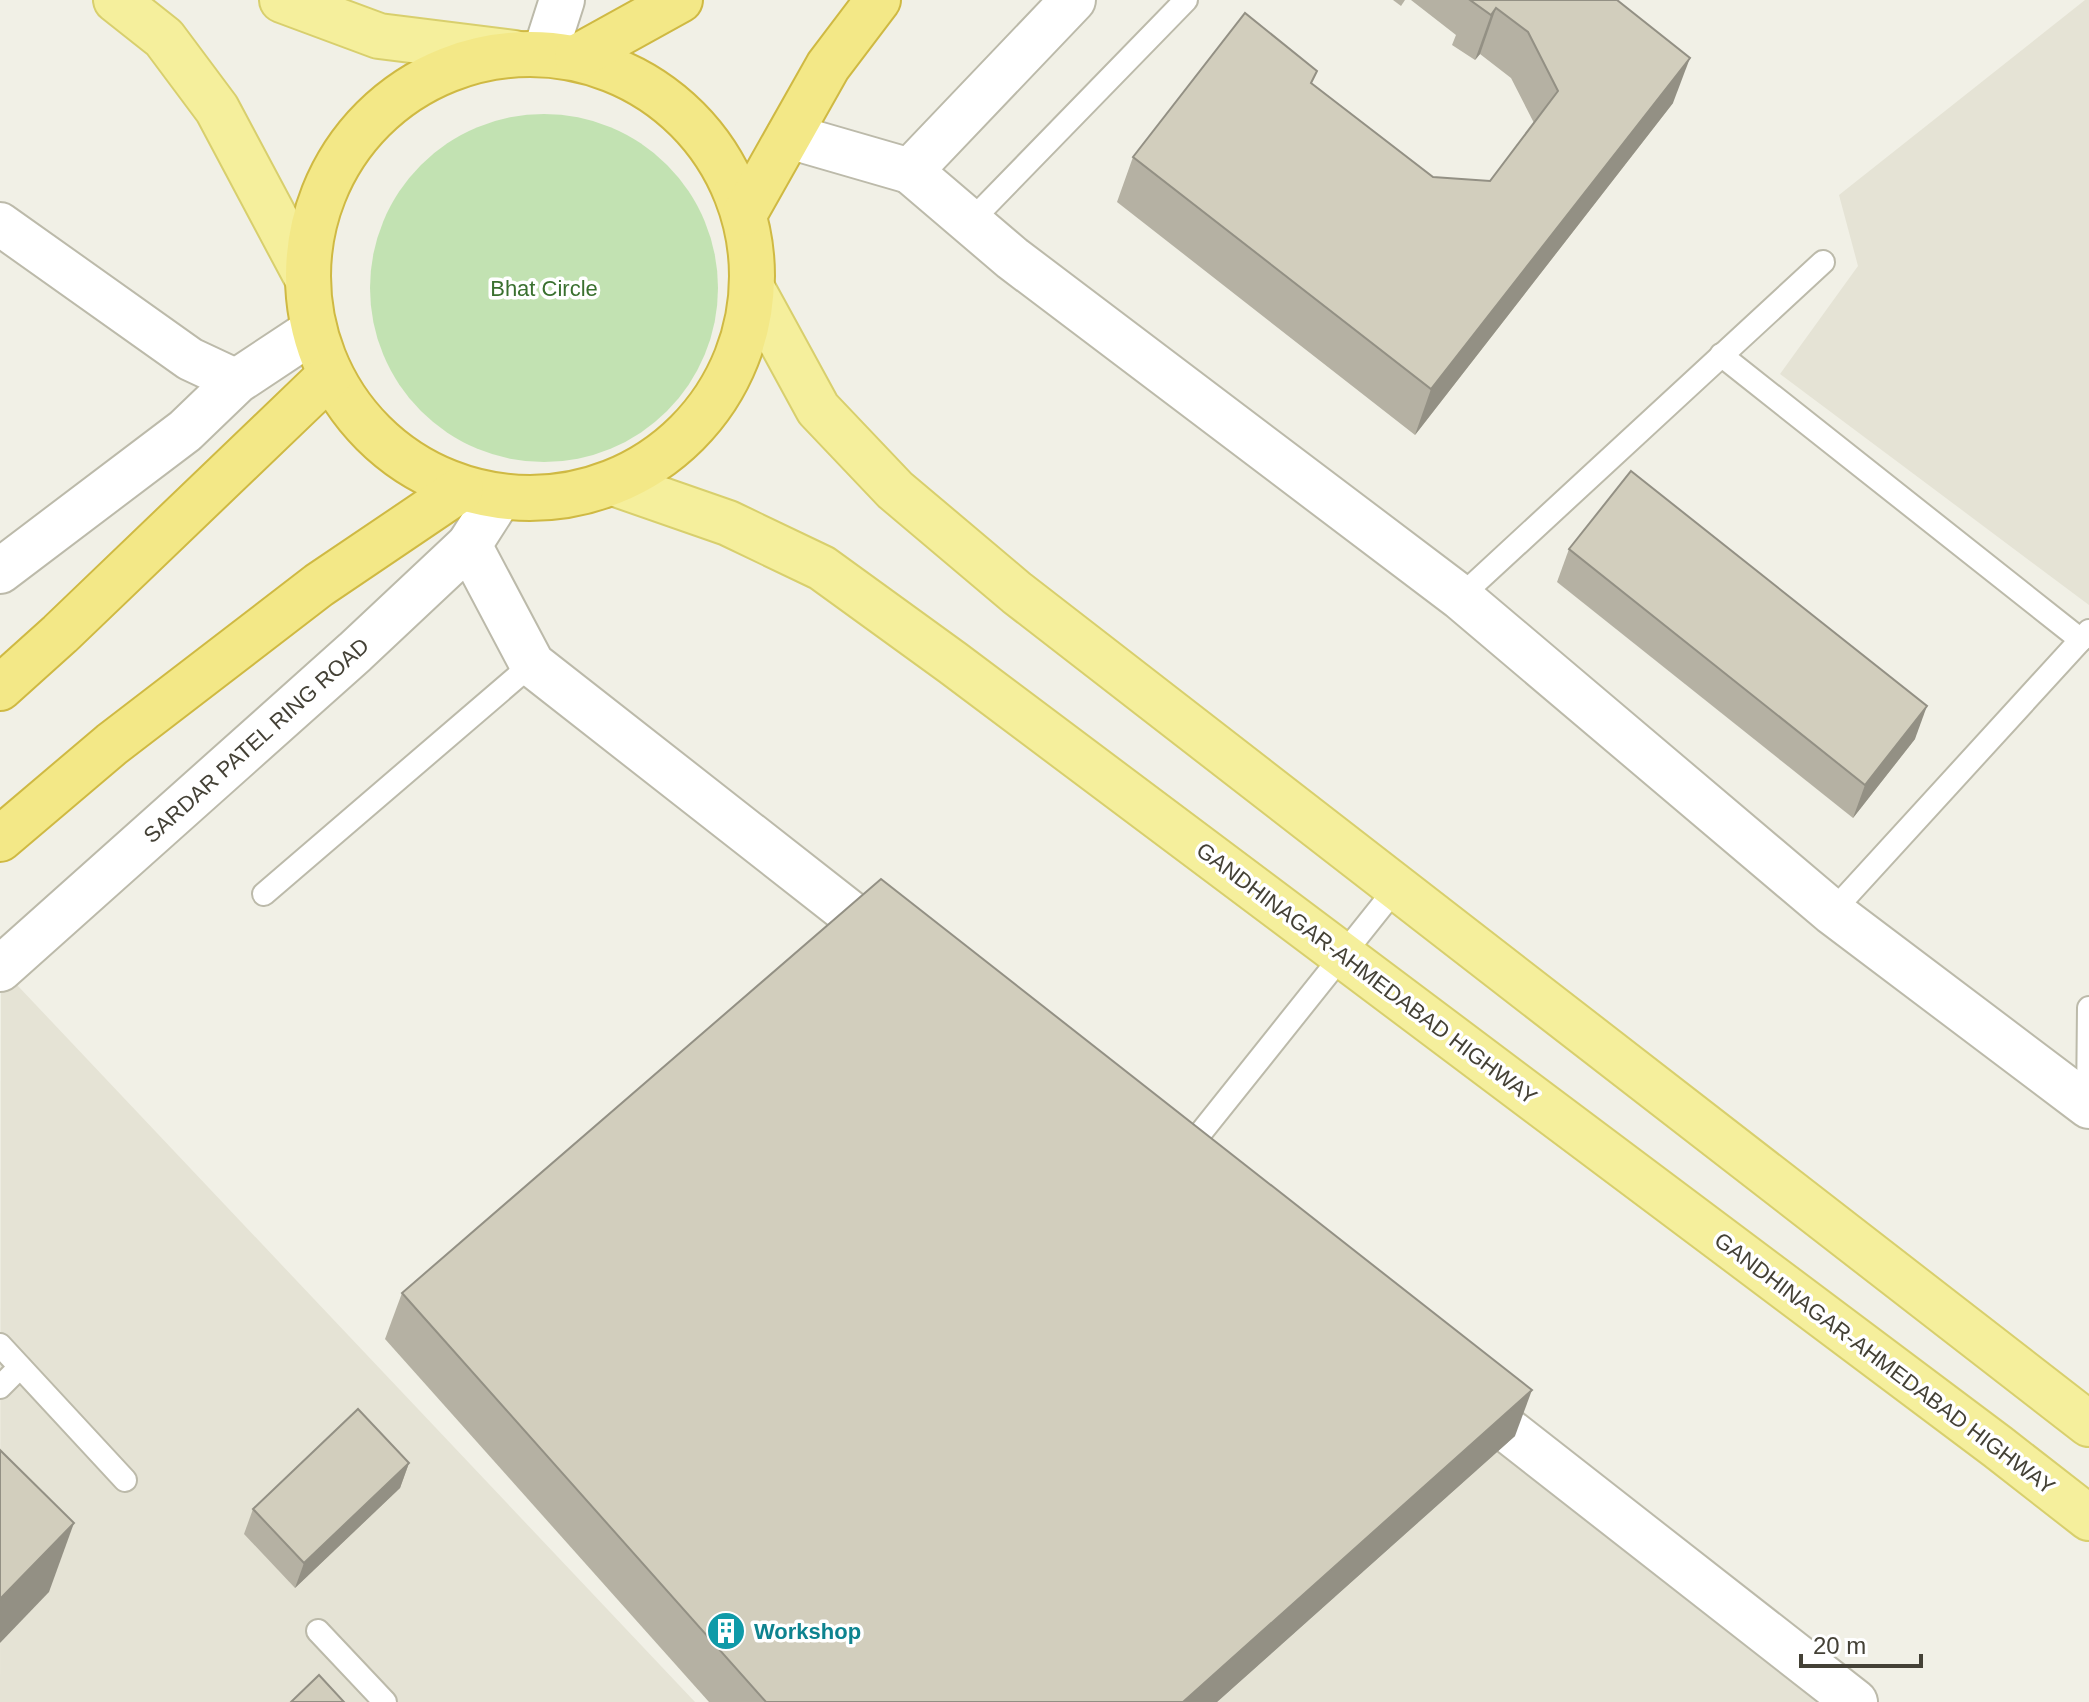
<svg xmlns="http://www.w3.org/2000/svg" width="2089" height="1702" font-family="Arial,sans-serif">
<rect width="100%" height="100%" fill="#f1f0e6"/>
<g fill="#e5e3d5">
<polygon points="2085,0 2089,0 2089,605 1780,374 1858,266 1839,195"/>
<polygon points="1,968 695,1702 0,1702"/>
<polygon points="1515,1436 1855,1702 1217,1702"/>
</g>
<circle fill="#c2e2b2" cx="544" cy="288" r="174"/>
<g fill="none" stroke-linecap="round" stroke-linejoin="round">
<g stroke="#bcbaaa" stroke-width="26">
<g id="service">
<polyline points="970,222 1186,0"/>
<polyline points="1721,355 2081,640"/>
<polyline points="1460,597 1823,262"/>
<polyline points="264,894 532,664"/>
<polyline points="1832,912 2089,631"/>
<polyline points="2088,1106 2089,1008"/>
<polyline points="1183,1155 1397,887"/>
<polyline points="0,1345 125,1480"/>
<polyline points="0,1387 20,1367"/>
<polyline points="318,1631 385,1702"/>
</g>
</g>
<g stroke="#bcbaaa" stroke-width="46">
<polyline id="minor" points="0,224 190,359 237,381"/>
</g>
<g stroke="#bcbaaa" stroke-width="48">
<g id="tertiary">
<polyline points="545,53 562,0"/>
<polyline points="789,136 910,171 1073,0"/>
<polyline points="910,171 1012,258 1460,597 1832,912 2089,1106"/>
<polyline points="469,545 532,664 893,947"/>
<polyline points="0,571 185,431 237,381 314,330"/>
<polyline points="0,969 355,652 469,545 499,498"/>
<polyline points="1469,1400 1855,1702"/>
</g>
</g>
<g stroke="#d8cf6d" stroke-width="48">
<g id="primary">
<polyline points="116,0 164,38 217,109 307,278"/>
<polyline points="282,0 379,36 515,53"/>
<polyline points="753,290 818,409 895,490 1017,593 2089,1424"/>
<polyline points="613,483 728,523 822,568 953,663 1998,1447 2089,1518"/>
</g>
</g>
<g stroke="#cfb943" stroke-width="48">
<g id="trunk">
<circle cx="530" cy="276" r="222"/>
<polyline points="577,57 680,0"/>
<polyline points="745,213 828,66 878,0"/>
<polyline points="0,688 60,634 330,375"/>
<polyline points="0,839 112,744 319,585 461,489"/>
</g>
</g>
<use href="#service" stroke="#fff" stroke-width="22"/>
<use href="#minor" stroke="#fff" stroke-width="42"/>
<use href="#tertiary" stroke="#fff" stroke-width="44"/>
<use href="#primary" stroke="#f5ef9c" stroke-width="44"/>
<use href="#trunk" stroke="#f3e887" stroke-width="44"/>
</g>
<g fill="#b5b1a3">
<polygon points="1393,0 1405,0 1401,6"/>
<polygon points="1411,0 1617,0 1673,103 1415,435 1117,202 1133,157 1313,84 1433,177 1490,181 1534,123 1511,78 1480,54 1475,60 1452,45 1456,35"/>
<polygon points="1569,549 1915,739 1853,818 1557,582"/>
<polygon points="402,1293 1515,1436 1217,1702 709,1702 385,1339"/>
<polygon points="409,1463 400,1488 295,1588 244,1534 253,1509"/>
</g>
<g fill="#939084">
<polygon points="1496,8 1480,54 1475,60 1491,15"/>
<polygon points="1690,58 1673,103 1415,435 1431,389"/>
<polygon points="1927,706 1915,739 1853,818 1865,785"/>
<polygon points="1532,1390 1515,1436 1217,1702 1183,1702"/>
<polygon points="409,1463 400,1488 295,1588 304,1563"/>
<polygon points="74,1523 49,1592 0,1643 0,1599"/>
</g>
<g fill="#d2cebd" stroke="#939084" stroke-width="2">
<polygon points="1470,0 1617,0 1690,58 1431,389 1133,157 1245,13 1317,71 1311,83 1433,177 1490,181 1558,91 1528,32 1496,8 1491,15"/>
<polygon points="1631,471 1927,706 1865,785 1569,549"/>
<polygon points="881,879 1532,1390 1183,1702 766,1702 402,1293"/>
<polygon points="358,1409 409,1463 304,1563 253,1509"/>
<polygon points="0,1450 74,1523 0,1599"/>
<polygon points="319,1675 344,1702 291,1702"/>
</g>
<defs>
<g id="building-disc" transform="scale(2)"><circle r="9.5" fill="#0f9aa8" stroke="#fff"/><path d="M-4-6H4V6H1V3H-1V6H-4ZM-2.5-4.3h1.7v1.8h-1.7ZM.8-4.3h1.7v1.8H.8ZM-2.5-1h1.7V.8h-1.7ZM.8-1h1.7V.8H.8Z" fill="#fff"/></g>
</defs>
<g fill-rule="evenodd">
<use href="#building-disc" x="726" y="1631"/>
</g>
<g text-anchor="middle" stroke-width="7" stroke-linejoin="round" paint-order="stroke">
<g font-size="22" fill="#3a702f" stroke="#fff">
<text x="544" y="296">Bhat Circle</text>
</g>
<g font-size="22" fill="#444136" stroke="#fff">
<text transform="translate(256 740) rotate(-42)" y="8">SARDAR PATEL RING ROAD</text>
<text transform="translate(1367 973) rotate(37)" y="8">GANDHINAGAR-AHMEDABAD HIGHWAY</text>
<text transform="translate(1885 1363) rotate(37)" y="8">GANDHINAGAR-AHMEDABAD HIGHWAY</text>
</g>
<g font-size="22" font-weight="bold" fill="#0d838f" stroke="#fff" text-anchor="start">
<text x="754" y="1639">Workshop</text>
</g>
</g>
<path d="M1801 1654v12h120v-12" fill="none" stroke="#444136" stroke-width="4"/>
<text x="1813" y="1654" font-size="24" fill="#444136" stroke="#ffffff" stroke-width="6" paint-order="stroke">20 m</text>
</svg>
